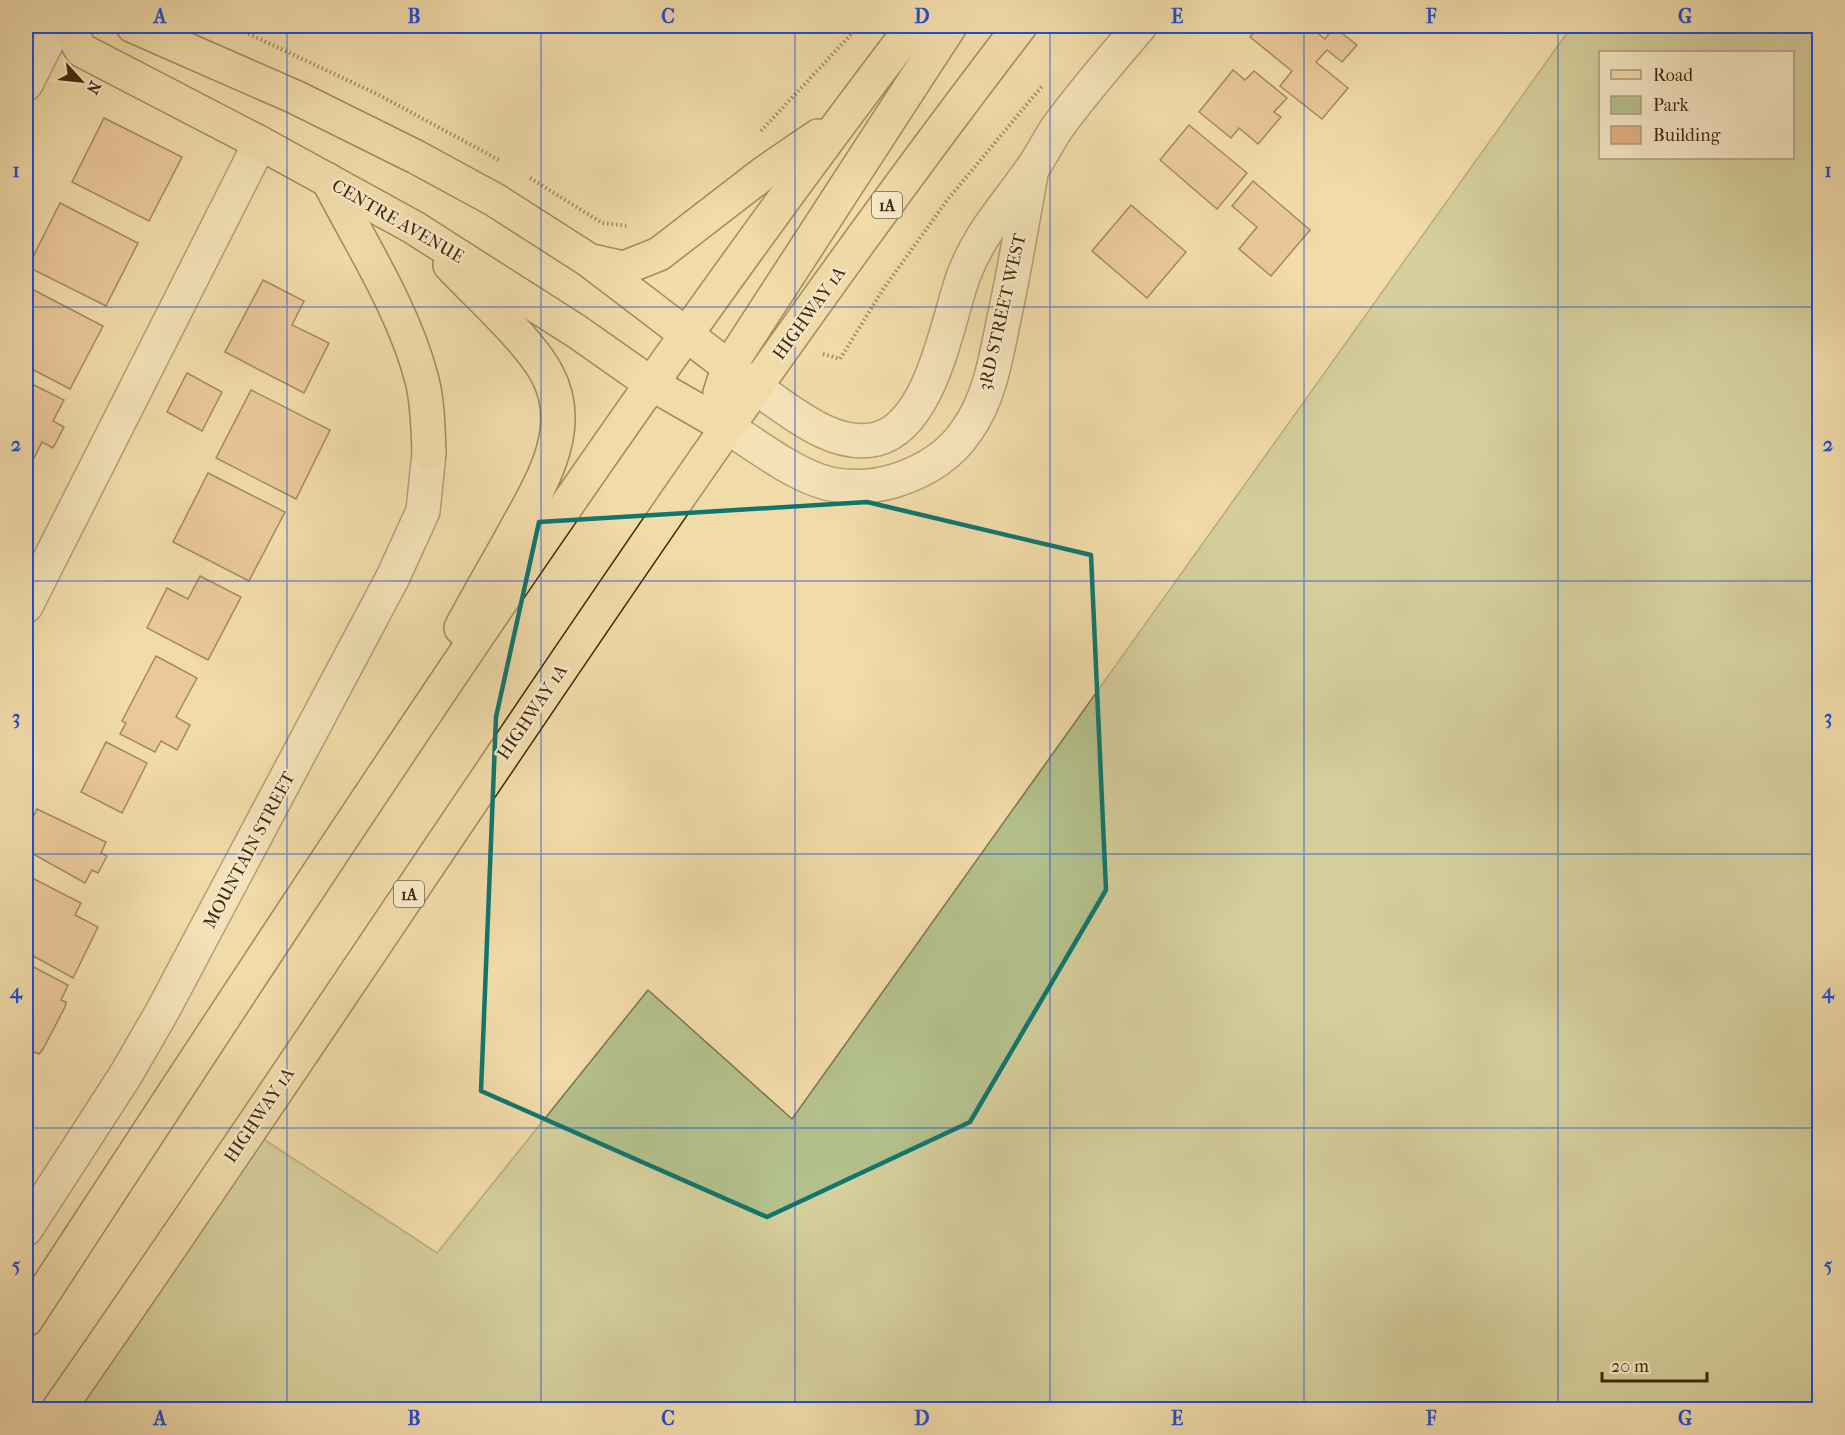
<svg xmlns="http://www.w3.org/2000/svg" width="1845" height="1435" font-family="'IM FELL French Canon',serif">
<rect width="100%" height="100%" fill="#f1dba9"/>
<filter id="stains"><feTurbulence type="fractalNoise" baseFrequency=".00333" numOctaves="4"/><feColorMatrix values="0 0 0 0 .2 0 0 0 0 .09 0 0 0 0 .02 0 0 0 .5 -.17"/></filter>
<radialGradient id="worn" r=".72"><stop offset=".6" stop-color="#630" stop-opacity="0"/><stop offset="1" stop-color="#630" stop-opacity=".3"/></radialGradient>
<path fill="#b4c18d" stroke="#7b744d" stroke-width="1.5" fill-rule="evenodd" d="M1572,26H1819V1409L77,1410L259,1136L437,1253L648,990L792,1119ZM1600,52H1792V158H1600Z"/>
<g fill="#e5b185" stroke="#42280d" stroke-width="1.5">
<polygon points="1259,26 1309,26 1325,39 1334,27 1357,45 1342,62 1327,50 1316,62 1348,88 1322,119 1280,86 1292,71 1250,37"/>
<polygon points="1233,70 1245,80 1254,71 1287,98 1274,112 1281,117 1258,144 1239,128 1231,138 1199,112"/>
<polygon points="104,118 182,157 149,221 72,182"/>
<polygon points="1189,125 1247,173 1217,209 1160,160"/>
<polygon points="1253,181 1310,230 1271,276 1239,249 1257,227 1232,206"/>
<polygon points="60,203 138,243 106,306 28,267"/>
<polygon points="1131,205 1186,252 1147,298 1092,251"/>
<polygon points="263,280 304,301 292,325 329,343 304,393 225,352"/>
<polygon points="26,286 103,326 70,389 26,366"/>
<polygon points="187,373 222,392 202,431 167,412"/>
<polygon points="26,381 64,400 53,421 64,427 53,448 42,442 32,462 26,459"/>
<polygon points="251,390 330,430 296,499 216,458"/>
<polygon points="208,473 285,512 249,581 173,542"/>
<polygon points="200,576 241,597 208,660 147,628 167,588 188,599"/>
<polygon points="156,656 197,678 176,717 190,725 177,750 161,741 155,752 120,734 126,723 122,721"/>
<polygon points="106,742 147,763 122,813 81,792"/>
<polygon points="37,809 106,842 101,853 107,856 98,873 92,870 85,883 26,850 26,832"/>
<polygon points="34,879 81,903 75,915 98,927 73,978 26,952 26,894"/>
<polygon points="26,963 68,985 61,1000 66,1002 65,1007 43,1049 39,1054 34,1052 26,1073"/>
</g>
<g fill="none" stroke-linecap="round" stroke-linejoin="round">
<g stroke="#6e5534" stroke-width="36">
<g id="minor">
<polyline points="26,84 55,26"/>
<path d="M755,387C788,409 833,450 877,439C931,425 947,323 963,277C980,232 1004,209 1031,170C1041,157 1048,141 1057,128C1083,92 1112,59 1140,26"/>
<path d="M727,427C756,445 785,468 817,480C841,489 870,488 894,481C923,472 950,456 967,430C989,400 996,358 1003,323C1014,273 1022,224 1031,174"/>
<polyline points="26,606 260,143"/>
<polyline points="26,1229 125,1076 162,1012 393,577 423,511 429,453"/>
</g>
</g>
<g stroke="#42280d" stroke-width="36">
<g id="major">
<polyline points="68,26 81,50 260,143 413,227 576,331 650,383 727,427"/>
<polyline points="133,26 295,97 416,157 495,200 587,259 755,387"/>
<path d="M328,180C361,244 404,310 422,380C428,404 428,429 429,453"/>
<polyline points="592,261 624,268 659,254 764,173 818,136"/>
<path d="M450,265C478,295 529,340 547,374C578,431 537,490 510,540C494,569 477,598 461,628"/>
<polyline points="727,427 720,393 728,368 950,26"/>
<path d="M26,1320C312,882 596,442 913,26"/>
<path d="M58,1410C380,949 678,472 1020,26"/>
</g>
</g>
<g stroke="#42280d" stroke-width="4" stroke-dasharray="1.5 3" stroke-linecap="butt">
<polyline points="232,26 377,94 501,161"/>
<polyline points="761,131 856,29"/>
<polyline points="530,178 602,223 629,226"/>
<polyline points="823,354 840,359 884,288 948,199 1043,85"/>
</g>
<use href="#minor" stroke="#f6e8c7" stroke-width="33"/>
<use href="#major" stroke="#f1dba9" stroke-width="33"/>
</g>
<path d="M0 0H1845V1435H0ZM867,502L1091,555L1106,890L970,1122L767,1217L481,1091L496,717L539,522Z" fill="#f1dba9" fill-opacity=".55" fill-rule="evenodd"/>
<path fill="none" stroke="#0f766e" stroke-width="4.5" stroke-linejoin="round" d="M867,502L1091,555L1106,890L970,1122L767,1217L481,1091L496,717L539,522Z"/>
<path fill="none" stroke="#1d4ed8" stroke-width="1.5" stroke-opacity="0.55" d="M287,26V1410M541,26V1410M795,26V1410M1050,26V1410M1304,26V1410M1558,26V1410M26,307H1820M26,581H1820M26,854H1820M26,1128H1820"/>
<g text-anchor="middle" stroke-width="4.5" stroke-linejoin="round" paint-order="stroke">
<g fill="#f6e8c7" stroke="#786245" stroke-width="1.5">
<rect x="872" y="192" width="30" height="26" rx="4.5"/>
<rect x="394" y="881" width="30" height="26" rx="4.5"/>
</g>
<g font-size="16" font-weight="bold" fill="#42280d">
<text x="887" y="211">1A</text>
<text x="409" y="900">1A</text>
</g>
<g font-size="18" fill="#42280d" stroke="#f6e8c7">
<text transform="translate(398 221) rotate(30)" y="6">CENTRE AVENUE</text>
<text transform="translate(1002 312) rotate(-77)" y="6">3RD STREET WEST</text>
<text transform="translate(809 313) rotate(-54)" y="6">HIGHWAY 1A</text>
<text transform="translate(532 712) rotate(-56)" y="6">HIGHWAY 1A</text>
<text transform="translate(249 850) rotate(-62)" y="6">MOUNTAIN STREET</text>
<text transform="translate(259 1115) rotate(-56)" y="6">HIGHWAY 1A</text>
</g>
</g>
<rect width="1845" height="1435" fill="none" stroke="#f1dba9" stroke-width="66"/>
<rect x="1599" y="51" width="195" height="108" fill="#f6e8c7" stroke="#ae9b7d" stroke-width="1.5"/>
<rect x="1611" y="70" width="30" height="9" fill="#f1dba9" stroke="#ae9b7d" stroke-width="1.5"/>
<text x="1653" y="81" font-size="18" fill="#42280d">Road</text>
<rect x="1611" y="96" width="30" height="18" fill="#b4c18d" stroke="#ae9b7d" stroke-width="1.5"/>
<text x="1653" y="111" font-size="18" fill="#42280d">Park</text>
<rect x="1611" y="126" width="30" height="18" fill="#e5b185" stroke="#ae9b7d" stroke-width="1.5"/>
<text x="1653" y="141" font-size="18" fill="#42280d">Building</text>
<g transform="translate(81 81) rotate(117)" stroke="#f6e8c7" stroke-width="4.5" paint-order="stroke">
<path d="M0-4.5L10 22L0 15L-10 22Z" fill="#42280d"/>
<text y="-9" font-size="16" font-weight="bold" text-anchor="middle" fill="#42280d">N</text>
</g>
<path d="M1602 1372v9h105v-9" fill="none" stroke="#42280d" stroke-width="3"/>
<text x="1611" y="1372" font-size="18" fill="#42280d" stroke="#f6e8c7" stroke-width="4.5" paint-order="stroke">20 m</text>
<rect x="33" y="33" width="1779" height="1369" fill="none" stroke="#1d4ed8" stroke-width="2"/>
<g font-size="20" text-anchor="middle" font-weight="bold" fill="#1d4ed8">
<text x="160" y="23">A</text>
<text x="414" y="23">B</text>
<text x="668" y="23">C</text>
<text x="922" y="23">D</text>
<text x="1177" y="23">E</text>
<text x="1431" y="23">F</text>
<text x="1685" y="23">G</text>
<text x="16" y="177">1</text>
<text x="1828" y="177">1</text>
<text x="16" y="451">2</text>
<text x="1828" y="451">2</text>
<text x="16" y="724">3</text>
<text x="1828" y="724">3</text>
<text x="16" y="998">4</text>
<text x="1828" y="998">4</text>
<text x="16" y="1272">5</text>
<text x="1828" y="1272">5</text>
<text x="160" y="1425">A</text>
<text x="414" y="1425">B</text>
<text x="668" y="1425">C</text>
<text x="922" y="1425">D</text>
<text x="1177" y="1425">E</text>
<text x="1431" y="1425">F</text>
<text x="1685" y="1425">G</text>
</g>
<rect width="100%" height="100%" filter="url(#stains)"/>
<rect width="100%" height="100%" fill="url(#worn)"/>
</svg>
